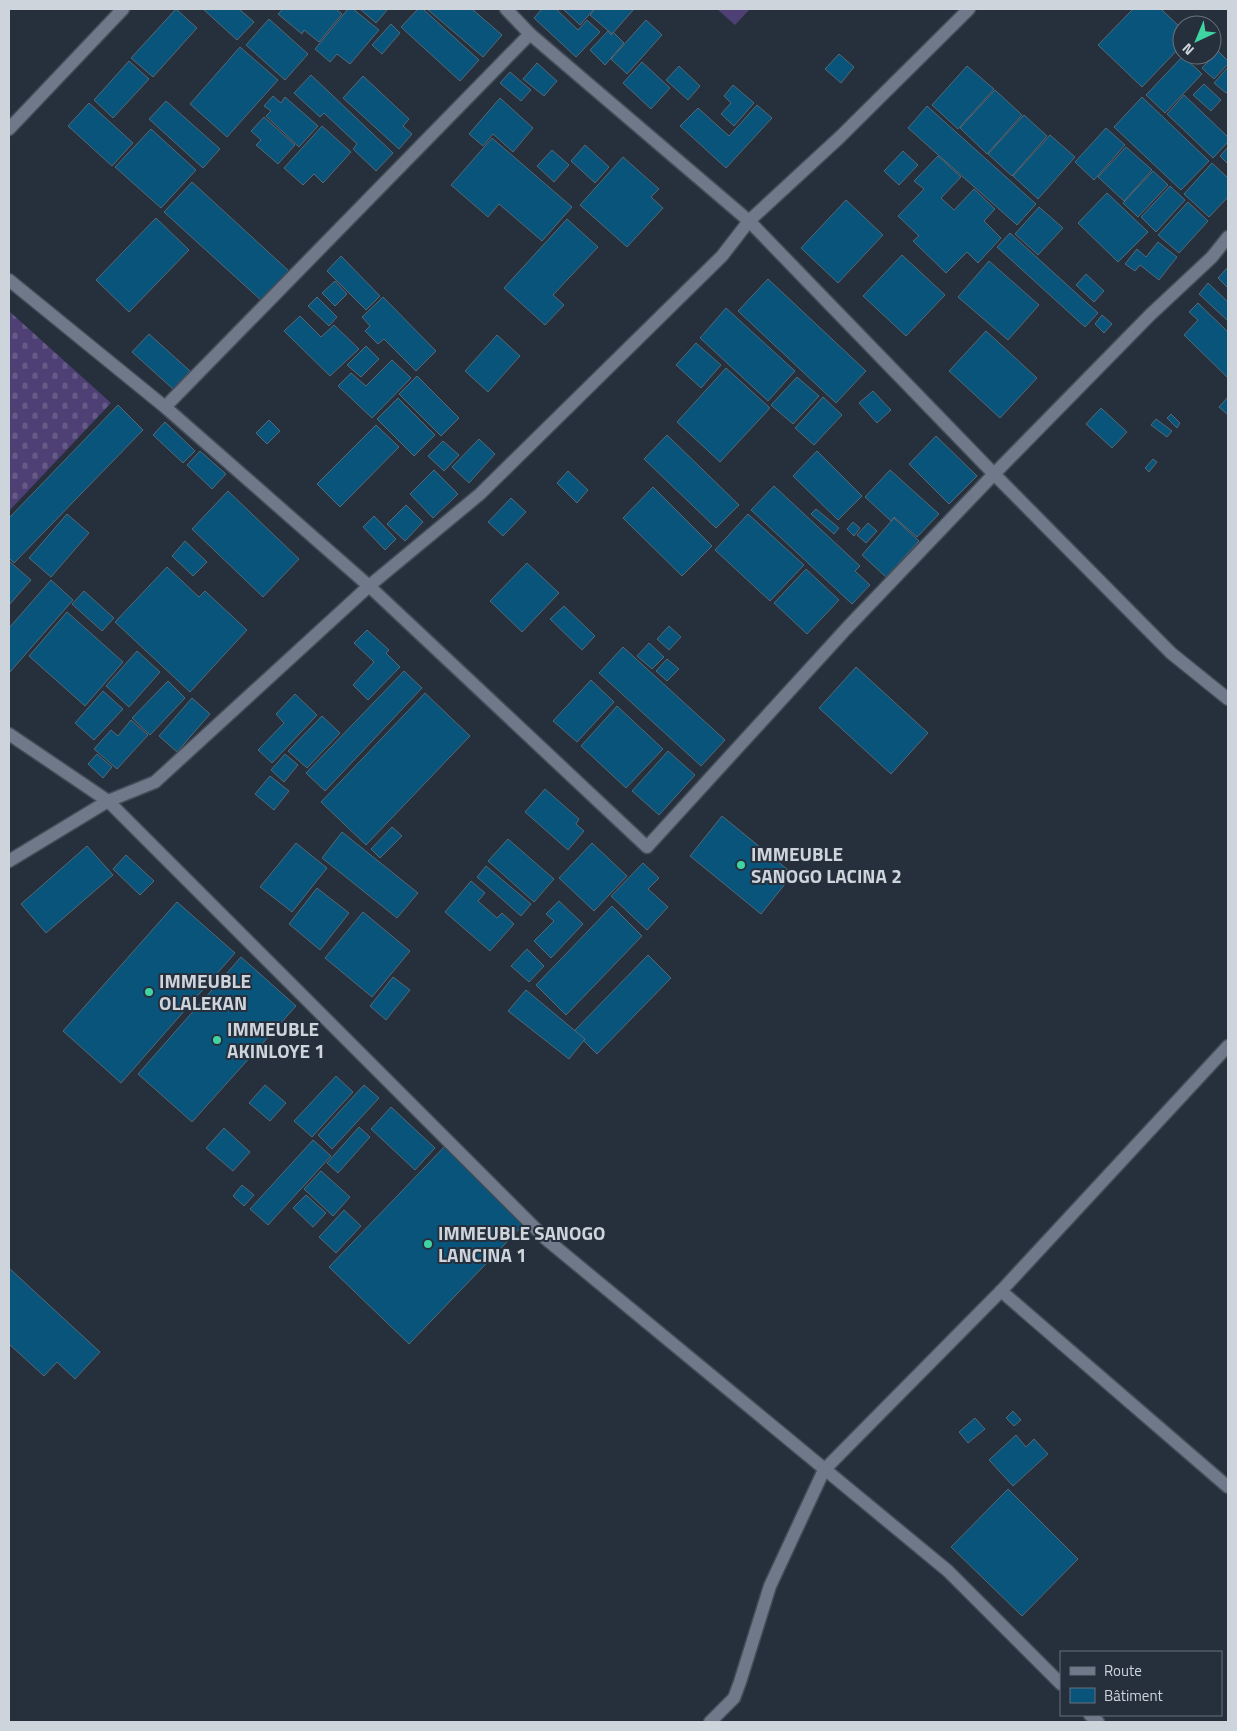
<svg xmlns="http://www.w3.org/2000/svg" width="1237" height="1731" font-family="'Titillium Web',sans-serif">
<defs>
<pattern id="cemetery-stones" width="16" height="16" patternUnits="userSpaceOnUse" patternTransform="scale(1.25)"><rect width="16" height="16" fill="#4e4074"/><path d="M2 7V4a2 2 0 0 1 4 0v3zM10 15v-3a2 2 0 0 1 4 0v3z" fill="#665b87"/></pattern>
</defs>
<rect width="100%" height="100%" fill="#262f3c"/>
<polygon fill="url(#cemetery-stones)" points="9,311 111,403 9,511"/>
<polygon fill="#4e4074" points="717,9 750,9 735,25"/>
<g fill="#08547b" stroke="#586874">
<polygon points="176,9 197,28 153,77 131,58"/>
<polygon points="203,9 239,9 254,22 237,40"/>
<polygon points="283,9 336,9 342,14 319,42 304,30 302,34 278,14"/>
<polygon points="348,9 353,9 379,30 350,64 337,54 330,62 315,49"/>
<polygon points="360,9 388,9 376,23"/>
<polygon points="418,9 423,9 479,60 460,81 401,27"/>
<polygon points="427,9 472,9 502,35 483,57"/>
<polygon points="542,9 556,9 578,30 587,20 600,32 576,57 534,18"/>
<polygon points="563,9 594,9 580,25"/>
<polygon points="595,9 634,9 612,34 590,15"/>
<polygon points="1133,9 1161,9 1182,29 1182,45 1142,87 1098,45"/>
<polygon points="269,19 308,54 285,80 246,45"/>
<polygon points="646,20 662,35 627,74 611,59"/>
<polygon points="391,24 400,33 382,54 372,45"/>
<polygon points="608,31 611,35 613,32 624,43 605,65 590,50"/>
<polygon points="240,47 278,80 227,137 190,104"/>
<polygon points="1218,51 1228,61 1228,64 1214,79 1202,68"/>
<polygon points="839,54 854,67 841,83 825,69"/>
<polygon points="1183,56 1202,74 1165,113 1146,95"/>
<polygon points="129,61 149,79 113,118 94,100"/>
<polygon points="642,62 670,88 651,109 623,83"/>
<polygon points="537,63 557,81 544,96 523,79"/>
<polygon points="679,66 700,86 688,100 666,80"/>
<polygon points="967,66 994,89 958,129 932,105"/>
<polygon points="1228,67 1228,91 1226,93 1214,83"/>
<polygon points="510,72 531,90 521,101 500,83"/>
<polygon points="311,75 393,153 376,171 353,149 357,144 324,113 320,117 294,93"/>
<polygon points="363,76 409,119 403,126 412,134 399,149 343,98"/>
<polygon points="1204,84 1221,100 1211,111 1193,95"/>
<polygon points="733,85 754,103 734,126 721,114 731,103 724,96"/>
<polygon points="995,90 1022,115 987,154 960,128"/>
<polygon points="1184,95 1228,137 1228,142 1213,158 1167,114"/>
<polygon points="273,96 281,103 285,97 318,126 299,147 266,116 271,111 264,106"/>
<polygon points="1142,97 1209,161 1181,190 1114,127"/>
<polygon points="500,98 533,128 513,152 493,134 483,146 469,134"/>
<polygon points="166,101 220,149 203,168 149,119"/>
<polygon points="89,103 133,143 112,166 68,126"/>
<polygon points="757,105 772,118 726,168 680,126 698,108 729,136"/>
<polygon points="927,106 1036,204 1017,225 908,128"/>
<polygon points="1024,115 1047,136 1012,176 988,154"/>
<polygon points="264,117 295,145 278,164 256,145 261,140 251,131"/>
<polygon points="322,126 351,152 323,183 314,174 303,185 284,168"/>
<polygon points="1106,128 1125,145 1094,180 1075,162"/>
<polygon points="151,129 196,170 161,208 115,167"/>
<polygon points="1050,135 1075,157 1038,199 1013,176"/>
<polygon points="492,138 572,207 542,241 499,204 488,217 451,185"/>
<polygon points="585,145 609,167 595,183 571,161"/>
<polygon points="1126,147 1152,170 1124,201 1098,177"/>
<polygon points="1228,147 1228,164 1220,156"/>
<polygon points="552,150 569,165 554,182 537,166"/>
<polygon points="903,151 918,165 899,185 884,171"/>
<polygon points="938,156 961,177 941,198 954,210 974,189 995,209 984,221 1001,238 978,263 967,252 946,273 913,241 919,236 898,216 924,189 914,181"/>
<polygon points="623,157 659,189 651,197 663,208 627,247 580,205"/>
<polygon points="1212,163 1228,178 1228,197 1209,217 1184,194"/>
<polygon points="1153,171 1168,185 1138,217 1123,203"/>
<polygon points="192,182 290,272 263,302 164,212"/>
<polygon points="1170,186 1185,200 1156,232 1141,217"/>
<polygon points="1107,193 1148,232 1118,262 1078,223"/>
<polygon points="846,200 883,235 838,283 801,248"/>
<polygon points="1188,202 1208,221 1179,253 1158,235"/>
<polygon points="1039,207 1063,228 1038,255 1015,234"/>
<polygon points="156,218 189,250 129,312 96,280"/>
<polygon points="567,219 598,247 553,295 564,305 545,325 504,288"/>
<polygon points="1010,233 1098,313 1085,327 997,247"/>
<polygon points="1158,242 1177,257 1159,280 1140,265 1135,271 1125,264 1137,249 1146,257"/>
<polygon points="902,255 945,295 906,336 863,296"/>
<polygon points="341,256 380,296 366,310 327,271"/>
<polygon points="989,261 1039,305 1008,340 958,297"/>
<polygon points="1228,267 1228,288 1218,278"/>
<polygon points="1086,274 1104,291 1094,302 1076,285"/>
<polygon points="768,279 866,371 836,403 738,311"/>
<polygon points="335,281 347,294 335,306 322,293"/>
<polygon points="1208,283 1228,302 1228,321 1199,294"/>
<polygon points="317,297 337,317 329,326 308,306"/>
<polygon points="383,297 436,351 416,371 384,339 378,344 365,331 370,326 362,317"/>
<polygon points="1198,303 1228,332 1228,378 1184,335 1198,320 1189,312"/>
<polygon points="726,308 795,371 768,401 700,338"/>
<polygon points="1102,315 1112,324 1104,333 1095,324"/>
<polygon points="300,316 321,337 334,325 359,349 330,376 284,331"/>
<polygon points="986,331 1037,378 1000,418 949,371"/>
<polygon points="149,334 190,371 173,389 132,352"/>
<polygon points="497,335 520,356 488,392 465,371"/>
<polygon points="696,343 721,365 701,388 676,365"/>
<polygon points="366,346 379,359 361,377 347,365"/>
<polygon points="392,360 411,378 372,418 338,386 351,373 366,386"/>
<polygon points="726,368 770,408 720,462 677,422"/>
<polygon points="417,376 459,418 441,436 399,394"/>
<polygon points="797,377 819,396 793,424 771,405"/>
<polygon points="873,391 891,410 877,423 859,403"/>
<polygon points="823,397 842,415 814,445 795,428"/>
<polygon points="1228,397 1228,415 1219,407"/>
<polygon points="398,398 435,435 414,456 377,419"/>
<polygon points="118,405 143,430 14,563 9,558 9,518"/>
<polygon points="1101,408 1127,432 1112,448 1086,424"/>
<polygon points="1171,414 1180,423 1177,428 1167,418"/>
<polygon points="1156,419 1172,431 1167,437 1151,425"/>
<polygon points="269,420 280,431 267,444 256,433"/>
<polygon points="165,422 195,451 183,463 153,435"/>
<polygon points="376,425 399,447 340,507 317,484"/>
<polygon points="667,435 739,505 716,528 644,459"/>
<polygon points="936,436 977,476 949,504 909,464"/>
<polygon points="479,439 495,454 469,483 452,467"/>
<polygon points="443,441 459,455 444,471 428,456"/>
<polygon points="200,451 226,474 212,489 187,465"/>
<polygon points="817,451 862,496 838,520 793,476"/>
<polygon points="1153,459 1157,462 1149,472 1145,468"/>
<polygon points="434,470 458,494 433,518 410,494"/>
<polygon points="890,470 939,514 917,537 894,517 891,521 865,497"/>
<polygon points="568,471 588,490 577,503 557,483"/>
<polygon points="774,486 860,566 855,571 870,585 852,604 751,510"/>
<polygon points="653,487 712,546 682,576 623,518"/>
<polygon points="228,491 299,559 263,597 192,529"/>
<polygon points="511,498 526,512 503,536 488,522"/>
<polygon points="406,505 423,522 405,541 387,524"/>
<polygon points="816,509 839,528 834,534 811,514"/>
<polygon points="67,514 89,533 51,577 29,558"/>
<polygon points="748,514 804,565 770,601 715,550"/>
<polygon points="374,516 396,539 385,550 363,527"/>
<polygon points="894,518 919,541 886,577 862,555"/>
<polygon points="853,522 860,528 854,536 847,529"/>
<polygon points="868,523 877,531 866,543 857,535"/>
<polygon points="185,541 207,562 193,576 172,556"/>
<polygon points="9,561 31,580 9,605"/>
<polygon points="527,563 559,593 522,632 490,601"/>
<polygon points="167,567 199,597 205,591 247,630 190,692 115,622"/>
<polygon points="806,569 839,600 807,634 774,603"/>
<polygon points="51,580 73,600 9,673 9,628"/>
<polygon points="84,591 114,618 102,631 72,604"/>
<polygon points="564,606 595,636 582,650 550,619"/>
<polygon points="67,612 123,662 85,706 29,656"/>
<polygon points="669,626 681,637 669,650 657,639"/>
<polygon points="367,630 389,650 386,653 400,667 368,700 353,685 374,662 354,643"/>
<polygon points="649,643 664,657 652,669 637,656"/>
<polygon points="623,647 725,740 701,766 599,673"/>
<polygon points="137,651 160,672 129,707 106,686"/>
<polygon points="667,659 679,669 667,681 656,671"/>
<polygon points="856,667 928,733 891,774 819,708"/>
<polygon points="404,671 422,688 325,791 306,773"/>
<polygon points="591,680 614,702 577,742 553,721"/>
<polygon points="168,681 185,698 150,735 132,718"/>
<polygon points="103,691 123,709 94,740 75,723"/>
<polygon points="425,693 470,736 366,845 321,802"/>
<polygon points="295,694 317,715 272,763 258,750 284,723 276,714"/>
<polygon points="192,698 210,714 177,752 159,736"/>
<polygon points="617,706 663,749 626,788 581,746"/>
<polygon points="322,716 340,733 307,768 288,751"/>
<polygon points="131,720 148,735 117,769 94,749 111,730 118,736"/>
<polygon points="668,751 695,775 659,815 632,791"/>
<polygon points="97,754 112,767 103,778 88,764"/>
<polygon points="285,754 298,765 284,782 271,770"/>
<polygon points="270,776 289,791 274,810 255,794"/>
<polygon points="545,789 579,819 576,824 584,831 568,850 525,812"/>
<polygon points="722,816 793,874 761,914 690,856"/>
<polygon points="392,827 402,836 380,858 371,849"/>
<polygon points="342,832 418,893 397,918 322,858"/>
<polygon points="508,839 554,879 534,902 488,861"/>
<polygon points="296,843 327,868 292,912 260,887"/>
<polygon points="592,843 627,876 594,911 559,878"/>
<polygon points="87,846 113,875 46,933 21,904"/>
<polygon points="126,855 154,881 140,895 113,869"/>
<polygon points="643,863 659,878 648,889 668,907 647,930 611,896"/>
<polygon points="486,866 531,904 521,916 477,877"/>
<polygon points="471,881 485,893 478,901 497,918 502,913 514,924 490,951 445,912"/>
<polygon points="317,888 349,913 320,950 289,924"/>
<polygon points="559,901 583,924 551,958 534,941 554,921 546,914"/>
<polygon points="177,902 235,953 121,1083 63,1031"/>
<polygon points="612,906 642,936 566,1015 536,985"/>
<polygon points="363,912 410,951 372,997 325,958"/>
<polygon points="527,949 544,966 529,982 511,966"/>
<polygon points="648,955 671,978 597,1054 574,1031"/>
<polygon points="241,957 296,1006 192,1122 138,1074"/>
<polygon points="393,977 410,990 386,1020 370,1006"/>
<polygon points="526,990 585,1039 569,1059 508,1011"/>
<polygon points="336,1076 353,1092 312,1137 294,1121"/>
<polygon points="265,1085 286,1103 270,1121 249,1103"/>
<polygon points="364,1085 379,1098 332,1149 318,1135"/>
<polygon points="391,1107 435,1148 415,1170 371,1129"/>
<polygon points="359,1127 370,1137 338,1173 327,1163"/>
<polygon points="224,1128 250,1152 233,1171 206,1148"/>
<polygon points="313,1140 331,1156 268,1225 250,1209"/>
<polygon points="447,1144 527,1221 409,1344 329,1267"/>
<polygon points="321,1171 350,1197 333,1216 304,1189"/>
<polygon points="242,1185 254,1195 244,1206 233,1196"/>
<polygon points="306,1195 326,1213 313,1227 293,1208"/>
<polygon points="344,1210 361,1226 336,1253 319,1237"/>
<polygon points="9,1268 100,1352 75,1379 57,1362 44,1376 9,1344"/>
<polygon points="1013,1411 1021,1420 1014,1426 1006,1418"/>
<polygon points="975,1418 985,1429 968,1443 959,1432"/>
<polygon points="1016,1435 1026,1447 1034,1439 1048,1454 1013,1486 989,1460"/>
<polygon points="1008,1489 1078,1559 1022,1616 951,1547"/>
</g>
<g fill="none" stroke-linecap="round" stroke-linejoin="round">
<g stroke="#444c57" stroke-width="15">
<g id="street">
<polyline points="506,9 530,34 749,221 994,474 1171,653 1228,699"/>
<polyline points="9,129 123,9"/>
<polyline points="9,280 165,407 369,586 647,847 846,629 994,474 1150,315 1212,257 1228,237"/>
<polyline points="165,407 530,34"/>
<polyline points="9,734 108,801 546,1239 948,1571 1061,1684"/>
<polyline points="9,861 108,801 155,782 369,586 480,494 722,256 749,221 840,137 969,9"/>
<polyline points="1001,1291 1228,1487"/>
<polyline points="1090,1715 1098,1722"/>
<polyline points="710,1722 734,1698 740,1682 770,1586 824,1470 1001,1291 1228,1046"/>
</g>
</g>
<use href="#street" stroke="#6f7989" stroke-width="12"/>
</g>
<g fill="#3fd4a2" stroke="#262f3c" stroke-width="2">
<circle cx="741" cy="865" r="5"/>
<circle cx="149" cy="992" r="5"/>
<circle cx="217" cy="1040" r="5"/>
<circle cx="428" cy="1244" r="5"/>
</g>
<g text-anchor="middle" stroke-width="4" stroke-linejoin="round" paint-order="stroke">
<g font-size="19" font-weight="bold" fill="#ced4dc" stroke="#262f3c" text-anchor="start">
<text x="751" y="861">IMMEUBLE<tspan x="751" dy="22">SANOGO LACINA 2</tspan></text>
<text x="159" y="988">IMMEUBLE<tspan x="159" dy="22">OLALEKAN</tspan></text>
<text x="227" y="1036">IMMEUBLE<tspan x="227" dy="22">AKINLOYE 1</tspan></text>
<text x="438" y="1240">IMMEUBLE SANOGO<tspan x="438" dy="22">LANCINA 1</tspan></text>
</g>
</g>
<rect width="1237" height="1731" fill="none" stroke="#ced4dc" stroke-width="20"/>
<rect x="1060" y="1651" width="162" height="65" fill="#262f3c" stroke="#69717c"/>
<rect x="1070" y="1667" width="25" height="8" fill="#6f7989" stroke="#69717c"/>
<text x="1104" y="1676" font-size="15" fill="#ced4dc">Route</text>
<rect x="1070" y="1688" width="25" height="15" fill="#08547b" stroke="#69717c"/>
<text x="1104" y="1701" font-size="15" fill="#ced4dc">Bâtiment</text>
<g transform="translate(1197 40) rotate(224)"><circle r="24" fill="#262f3c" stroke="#69717c"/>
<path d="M0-4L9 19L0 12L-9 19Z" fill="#3fd4a2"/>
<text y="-8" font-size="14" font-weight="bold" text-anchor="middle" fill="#ced4dc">N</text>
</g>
</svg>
